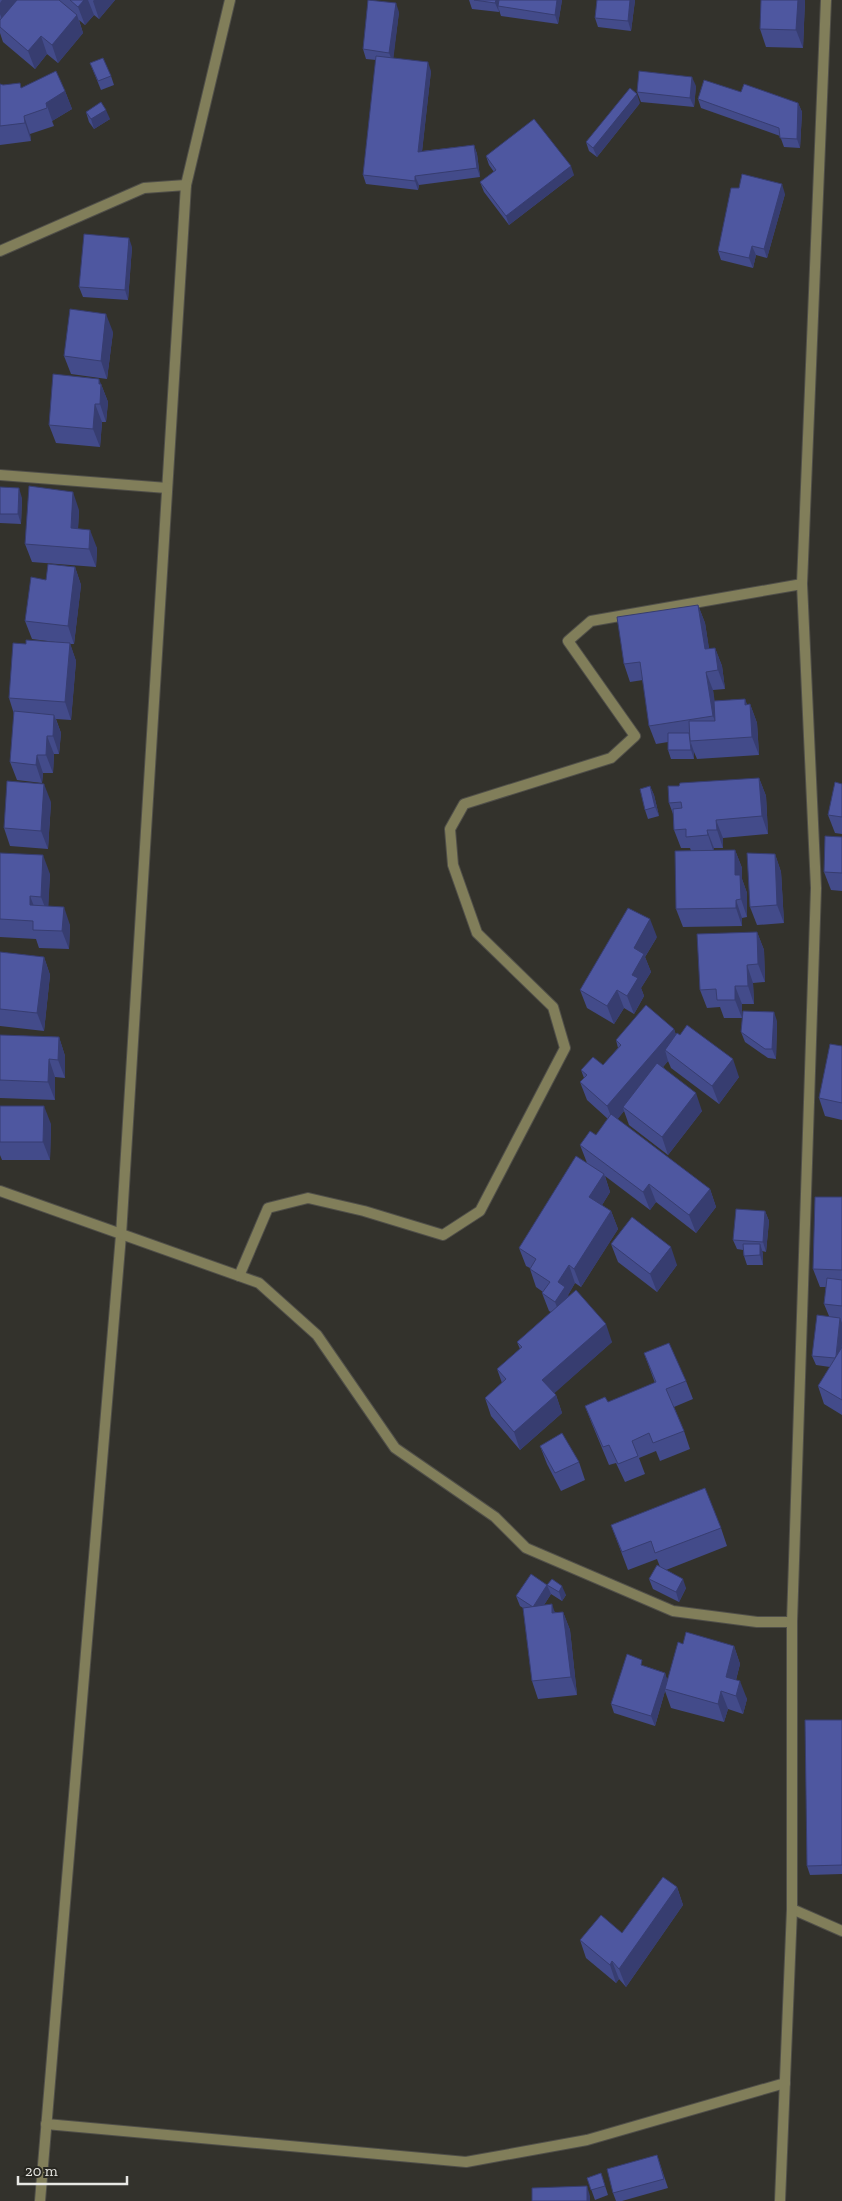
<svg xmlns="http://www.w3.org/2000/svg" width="842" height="2201" font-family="'Zilla Slab',serif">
<rect width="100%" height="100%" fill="#33322c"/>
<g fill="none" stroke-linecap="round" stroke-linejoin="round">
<g stroke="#504f49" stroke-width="12">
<g id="minor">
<polyline points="186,185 230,0"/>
<polyline points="0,251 144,188 186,185 121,1235 40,2201"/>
<polyline points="0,475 167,488"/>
<polyline points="0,1191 259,1283 317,1335 395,1448 495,1517 526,1548 673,1611 757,1622 792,1622"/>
<polyline points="239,1276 268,1208 308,1198 364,1211 443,1235 480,1211 565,1048 553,1007 477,933 453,865 450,829 464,804 611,758 635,736 568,641 591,621 802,584 826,0"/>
<polyline points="792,1909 842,1931"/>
<polyline points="46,2124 466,2162 587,2140 785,2083"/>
<polyline points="780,2201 792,1909 792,1622 816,888 802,584"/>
</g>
</g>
<use href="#minor" stroke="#817e5a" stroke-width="10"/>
</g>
<g fill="#434b8a">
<polygon points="0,0 115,0 99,19 94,15 85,25 79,20 83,33 58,63 47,54 35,69 3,42 0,33"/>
<polygon points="469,0 562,0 558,24 501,16 499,10 499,12 472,9"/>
<polygon points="597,0 635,0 631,31 598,27 595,18"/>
<polygon points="805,0 803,48 766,47 760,29"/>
<polygon points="399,12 393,58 431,71 422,151 474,145 477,154 480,177 419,185 418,190 366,184 363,175 376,60 366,59 363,49"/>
<polygon points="90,63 111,76 114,85 101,90"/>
<polygon points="0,84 3,85 21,88 65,91 72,109 52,121 54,126 30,134 31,141 0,145"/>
<polygon points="696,86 694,107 641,102 637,92"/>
<polygon points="741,92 798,103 802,112 800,148 784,147 780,136 701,108 698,99"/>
<polygon points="640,103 597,157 589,151 586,142"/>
<polygon points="86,112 110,119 94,129 89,122"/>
<polygon points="486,156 574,175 509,225 484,192 480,182 494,172 489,165"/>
<polygon points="739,188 785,194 767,258 756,255 753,268 721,260 718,251"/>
<polygon points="132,247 128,300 83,297 79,287"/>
<polygon points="113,332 107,379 71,374 64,356"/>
<polygon points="101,384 108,402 106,422 102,422 100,447 56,443 49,425"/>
<polygon points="0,487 22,498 21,524 0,523"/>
<polygon points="79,510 78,529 97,548 96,567 32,562 25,544"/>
<polygon points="75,567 81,585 74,644 70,644 76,661 71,720 56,719 61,733 59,754 54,754 53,773 43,773 42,783 17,780 10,762 14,714 9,698 26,644 55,642 32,639 25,621 46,580"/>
<polygon points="698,605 705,623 709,649 715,648 722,666 725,689 713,690 714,701 745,699 747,705 750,704 757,723 759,755 697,759 694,752 694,759 671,759 668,750 668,742 656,744 649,726 643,680 630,682 624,664"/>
<polygon points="759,778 766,796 768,834 723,838 723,848 714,848 714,850 735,850 742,868 742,879 747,893 747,917 742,918 742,926 683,927 676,909 691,851 690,848 681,848 674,830 673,814 669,803"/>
<polygon points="842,784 842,834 835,833 828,815"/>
<polygon points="650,786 654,795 659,816 648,819 645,810"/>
<polygon points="51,802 48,849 10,846 4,828"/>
<polygon points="842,837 842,891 831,890 824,872"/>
<polygon points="0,853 50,874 48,906 70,925 69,949 39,948 36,939 0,937"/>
<polygon points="775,854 781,872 784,923 757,925 750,907"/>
<polygon points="757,932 764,950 765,982 753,983 754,1004 742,1004 742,1018 724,1018 720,1007 707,1008 700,990"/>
<polygon points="657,937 645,957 651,972 641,988 644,996 634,1014 624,1008 614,1024 587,1008 580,990"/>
<polygon points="0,952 44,957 50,975 44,1031 0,1026"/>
<polygon points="777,1021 776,1059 768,1058 745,1042 741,1032"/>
<polygon points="674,1029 676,1035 739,1077 719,1104 671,1068 668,1061 663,1067 702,1111 668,1155 629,1125 624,1111 617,1119 710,1189 716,1207 696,1233 656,1202 650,1210 605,1176 610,1192 602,1205 611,1211 618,1229 581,1287 575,1283 568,1295 569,1297 612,1342 554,1393 556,1395 562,1413 520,1450 491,1416 485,1398 502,1383 497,1369 520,1349 517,1342 551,1312 549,1311 542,1293 543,1292 536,1287 530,1269 530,1268 526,1266 519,1248 587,1163 580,1145 596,1135 608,1119 587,1100 580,1082 584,1078 581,1070 603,1065 618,1048 616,1040"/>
<polygon points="0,1035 59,1037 65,1056 65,1078 55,1077 55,1100 0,1098"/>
<polygon points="842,1046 842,1120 825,1116 819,1098"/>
<polygon points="0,1106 51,1124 50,1160 2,1160 0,1155"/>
<polygon points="842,1197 842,1348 842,1347 842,1415 824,1404 818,1386 830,1367 816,1365 812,1356 829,1316 824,1304 826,1287 820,1287 813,1269"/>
<polygon points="765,1211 769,1221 766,1252 762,1251 763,1265 747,1265 744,1256 743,1250 737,1249 733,1240"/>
<polygon points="611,1244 677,1265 657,1292 618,1262"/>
<polygon points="644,1353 686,1381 693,1399 674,1407 684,1431 690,1449 660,1461 656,1451 639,1458 645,1474 625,1482 616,1463 609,1465 592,1424 585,1406 608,1402 655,1383"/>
<polygon points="540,1446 579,1462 585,1480 561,1491 547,1464"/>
<polygon points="611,1525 721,1528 727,1546 666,1570 686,1588 679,1602 653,1589 649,1579 660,1567 657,1559 628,1570"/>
<polygon points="547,1585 566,1595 562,1601 551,1594 544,1605 555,1612 563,1612 570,1630 577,1695 538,1699 532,1681 523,1608 520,1606 516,1596"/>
<polygon points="683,1644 734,1646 740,1664 736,1680 747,1699 743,1714 728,1709 724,1722 671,1708 665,1691 655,1726 614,1713 611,1704 645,1666 665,1673 667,1680"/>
<polygon points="842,1720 842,1874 810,1875 807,1866"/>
<polygon points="677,1887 683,1905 626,1987 619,1979 616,1983 586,1958 580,1940 622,1933"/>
<polygon points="657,2155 668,2188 622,2201 616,2201 613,2193"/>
<polygon points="601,2173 608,2195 595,2200 587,2178"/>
</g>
<g fill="#373d70">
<polygon points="2,0 23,0 4,24 0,14 0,3"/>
<polygon points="84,0 88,0 94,15 85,25 78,7"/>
<polygon points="94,0 115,0 99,19 93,1"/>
<polygon points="496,0 500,0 498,6 499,12 495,3"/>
<polygon points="557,0 562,0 558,24 555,15"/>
<polygon points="630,0 635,0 631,31 628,21"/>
<polygon points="798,0 805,0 803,48 796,30"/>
<polygon points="396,3 399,12 393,62 389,53"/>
<polygon points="77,15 83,33 58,63 52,45"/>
<polygon points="41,36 47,54 35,69 28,51"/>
<polygon points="428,62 431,71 421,161 418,152"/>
<polygon points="692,77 696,86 694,107 690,98"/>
<polygon points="65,91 72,109 52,121 54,126 46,103"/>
<polygon points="637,94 640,103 597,157 593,148"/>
<polygon points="798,103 802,112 800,148 797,139"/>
<polygon points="106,110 110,119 94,129 91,119"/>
<polygon points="24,116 30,134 31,141 25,123"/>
<polygon points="474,145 477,154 480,177 477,168"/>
<polygon points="571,166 574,175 509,225 506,216"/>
<polygon points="415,176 419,185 418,190 415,181"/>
<polygon points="782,184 785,194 767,258 764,249"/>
<polygon points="129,238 132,247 128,300 125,290"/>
<polygon points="752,246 756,255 753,268 749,258"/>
<polygon points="106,314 113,332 107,379 101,361"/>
<polygon points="99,379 108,402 106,422 100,404"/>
<polygon points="95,404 102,422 100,447 93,429"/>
<polygon points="19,488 22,498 21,524 18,514"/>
<polygon points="73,492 79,510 77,547 71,528"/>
<polygon points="90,530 97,548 96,567 89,549"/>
<polygon points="75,567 81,585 74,644 68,626"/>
<polygon points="698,605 705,623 712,667 705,649"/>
<polygon points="70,643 76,661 71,720 65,702"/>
<polygon points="715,648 722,666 725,689 718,670"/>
<polygon points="706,672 713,690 720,734 713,716"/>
<polygon points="745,699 751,716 750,704 757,723 759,755 752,737 745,705"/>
<polygon points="54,715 61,733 59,754 53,736"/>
<polygon points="47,736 54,754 53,773 46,755"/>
<polygon points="691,743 694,752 694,759 691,750"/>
<polygon points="37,755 43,773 42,783 36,765"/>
<polygon points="759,778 766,796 768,834 762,816"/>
<polygon points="44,784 51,802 48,849 41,831"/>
<polygon points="650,786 654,795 659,816 655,807"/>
<polygon points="716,820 723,838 723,848 717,830"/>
<polygon points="707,830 714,848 714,853 708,835"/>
<polygon points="735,850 742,868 742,879 747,893 747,917 741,899 735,875"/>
<polygon points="775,854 781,872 784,923 777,905"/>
<polygon points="43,855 50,874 48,915 41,897"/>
<polygon points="30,896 37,914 30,905"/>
<polygon points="736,900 742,918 742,926 736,908"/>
<polygon points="64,907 70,925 69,949 62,931"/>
<polygon points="650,919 657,937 645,957 651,972 641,988 644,996 634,1014 627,996 632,975 634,948"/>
<polygon points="757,932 764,950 765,982 758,964"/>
<polygon points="44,957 50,975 44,1031 37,1013"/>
<polygon points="747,965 753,983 754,1004 748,986"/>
<polygon points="735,986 742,1004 742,1018 735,1000"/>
<polygon points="617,990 624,1008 614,1024 607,1006"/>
<polygon points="774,1012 777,1021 776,1059 772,1049"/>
<polygon points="674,1029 680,1047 665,1050 668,1061 626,1110 623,1107 624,1111 614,1124 607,1106"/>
<polygon points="59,1037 65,1056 65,1078 58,1060"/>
<polygon points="49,1059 55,1077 55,1100 48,1082"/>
<polygon points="733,1059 739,1077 719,1104 712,1086"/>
<polygon points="696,1093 702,1111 668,1155 662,1137"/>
<polygon points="44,1106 51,1124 50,1160 43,1142"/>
<polygon points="604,1174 610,1192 596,1215 589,1197"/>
<polygon points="649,1184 656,1202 650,1210 643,1192"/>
<polygon points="710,1189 716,1207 696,1233 689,1215"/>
<polygon points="611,1211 618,1229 581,1287 574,1269"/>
<polygon points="765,1211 769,1221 766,1252 763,1242"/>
<polygon points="760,1244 763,1253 763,1265 760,1255"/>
<polygon points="671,1247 677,1265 657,1292 650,1274"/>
<polygon points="569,1265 575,1283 568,1295 571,1305 562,1320 555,1302 558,1282"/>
<polygon points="840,1318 842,1323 842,1343 840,1368 836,1359"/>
<polygon points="606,1324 612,1342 549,1398 542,1380"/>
<polygon points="556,1395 562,1413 520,1450 514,1432"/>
<polygon points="683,1579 686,1588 679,1602 676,1592"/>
<polygon points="547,1585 551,1594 537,1616 533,1607"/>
<polygon points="562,1586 566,1595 562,1601 559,1592"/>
<polygon points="552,1604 558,1622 552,1613"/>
<polygon points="563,1612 570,1630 577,1695 571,1677"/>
<polygon points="734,1646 740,1664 732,1695 726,1677"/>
<polygon points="665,1673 668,1682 665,1689 665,1691 655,1726 651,1716"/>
<polygon points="740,1681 747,1699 743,1714 736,1696"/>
<polygon points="721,1691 728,1709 724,1722 718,1704"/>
<polygon points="677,1887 683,1905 626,1987 619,1969"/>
<polygon points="612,1961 619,1979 616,1983 610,1965"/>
<polygon points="587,2186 590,2196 590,2201 587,2201"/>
</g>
<g fill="#4e57a0" stroke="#373d70">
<polygon points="17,0 59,0 77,15 52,45 41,36 28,51 0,27 0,20"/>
<polygon points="70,0 84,0 78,7"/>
<polygon points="368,0 396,3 389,53 363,49"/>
<polygon points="474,0 496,0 495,3"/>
<polygon points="499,0 557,0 555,15 498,6"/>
<polygon points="597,0 630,0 628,21 595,18"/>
<polygon points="761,0 798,0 796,30 760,29"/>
<polygon points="376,56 428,62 418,152 474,145 477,168 415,176 415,181 363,175"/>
<polygon points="103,58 111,76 98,81 90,63"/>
<polygon points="56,71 65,91 46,103 47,108 24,116 25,123 0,126 0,84 3,85 20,83 21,88"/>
<polygon points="639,71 692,77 690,98 637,92"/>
<polygon points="704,80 741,92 744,84 798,103 797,139 780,138 779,128 698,99"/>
<polygon points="630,88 637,94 593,148 586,142"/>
<polygon points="101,102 106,110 91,119 86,112"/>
<polygon points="534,119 571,166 506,216 480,182 496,170 486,156"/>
<polygon points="742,174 782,184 764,249 752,246 749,258 718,251 731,188 739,188"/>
<polygon points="84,234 129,238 125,290 79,287"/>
<polygon points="70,309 106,314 101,361 64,356"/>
<polygon points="53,374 99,379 99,384 101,384 100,404 95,404 93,429 49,425"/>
<polygon points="29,486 73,492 71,528 90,530 89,549 25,544"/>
<polygon points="0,487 19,488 18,514 0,514"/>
<polygon points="48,564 75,567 68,626 25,621 31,577 46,580"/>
<polygon points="698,605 705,649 715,648 718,670 706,672 713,716 649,726 640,662 624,664 617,617"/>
<polygon points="26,640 70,643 65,702 9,698 13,643 26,644"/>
<polygon points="745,699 745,705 750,704 752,737 690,741 689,721 715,721 714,701"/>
<polygon points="14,711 54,715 53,736 47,736 46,755 37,755 36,765 10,762"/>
<polygon points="668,733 689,733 691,750 668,750"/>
<polygon points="759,778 762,816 716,820 717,830 707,830 708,835 686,837 686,829 674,830 673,809 682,808 681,802 669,803 668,786 679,786 680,783"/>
<polygon points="7,781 44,784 41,831 4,828"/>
<polygon points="835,782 842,784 842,817 828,815"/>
<polygon points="650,786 655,807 645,810 640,789"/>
<polygon points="825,836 842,837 842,873 824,872"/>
<polygon points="735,850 735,875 740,875 741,899 736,900 736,908 676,909 675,851"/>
<polygon points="0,853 43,855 41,897 30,896 30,905 64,907 62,931 33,930 33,921 0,919"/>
<polygon points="747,853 775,854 777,905 750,907"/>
<polygon points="628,908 650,919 634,948 644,954 632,975 638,978 627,996 617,990 607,1006 580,990"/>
<polygon points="757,932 758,964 747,965 748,986 735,986 735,1000 717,1000 716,989 700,990 697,934"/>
<polygon points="0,952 44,957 37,1013 0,1009"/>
<polygon points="646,1005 674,1029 607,1106 580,1082 587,1075 581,1070 593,1057 603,1065 621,1045 616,1040"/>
<polygon points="743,1011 774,1012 772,1049 765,1049 741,1032"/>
<polygon points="687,1025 733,1059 712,1086 665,1050 677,1033 680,1035"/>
<polygon points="0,1035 59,1037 58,1060 49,1059 48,1082 0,1080"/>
<polygon points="830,1044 842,1046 842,1103 819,1098"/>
<polygon points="657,1063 696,1093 662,1137 623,1107"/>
<polygon points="0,1106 44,1106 43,1142 0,1142"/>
<polygon points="611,1114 710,1189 689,1215 649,1184 643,1192 580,1145 590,1131 596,1135"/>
<polygon points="576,1156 604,1174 589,1197 611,1211 574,1269 569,1265 558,1282 565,1287 555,1302 542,1293 550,1282 530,1269 536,1259 519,1248"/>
<polygon points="815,1197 842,1197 842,1270 813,1269"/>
<polygon points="736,1209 765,1211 763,1242 733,1240"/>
<polygon points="632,1217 671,1247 650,1274 611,1244"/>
<polygon points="743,1244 760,1244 760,1255 744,1256"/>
<polygon points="827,1278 842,1280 842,1306 824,1304"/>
<polygon points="576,1290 606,1324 542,1380 556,1395 514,1432 485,1398 506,1379 497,1369 522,1347 517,1342"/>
<polygon points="817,1315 840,1318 836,1356 835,1358 812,1356"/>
<polygon points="669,1343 686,1381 666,1389 684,1431 653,1443 649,1433 632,1441 638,1456 618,1464 609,1445 603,1447 585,1406 605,1397 608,1402 656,1382 644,1353"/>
<polygon points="842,1347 842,1400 818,1386"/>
<polygon points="562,1433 579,1462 555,1473 540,1446"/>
<polygon points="705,1488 721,1528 655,1553 651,1541 622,1552 611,1525"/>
<polygon points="657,1565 683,1579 676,1592 649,1579"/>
<polygon points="531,1574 547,1585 533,1607 516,1596"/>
<polygon points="552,1579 562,1586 559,1592 547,1585"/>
<polygon points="552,1604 552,1613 563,1612 571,1677 532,1681 523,1608"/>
<polygon points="686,1632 734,1646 726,1677 740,1681 736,1696 721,1691 718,1704 665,1689 678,1642 683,1644"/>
<polygon points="627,1654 642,1660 641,1665 665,1673 651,1716 611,1704"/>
<polygon points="805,1720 842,1720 842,1865 807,1866"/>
<polygon points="663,1877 677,1887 619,1969 612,1961 610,1965 580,1940 601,1915 622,1933"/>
<polygon points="657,2155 664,2179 613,2193 607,2169"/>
<polygon points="601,2173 605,2186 591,2190 587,2178"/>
<polygon points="587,2186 587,2201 532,2201 532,2188"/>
</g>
<path d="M18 2176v8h109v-8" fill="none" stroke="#e8e8e4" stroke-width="2.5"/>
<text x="25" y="2176" font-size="15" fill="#e8e8e4" stroke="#292822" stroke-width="4" paint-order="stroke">20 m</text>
</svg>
